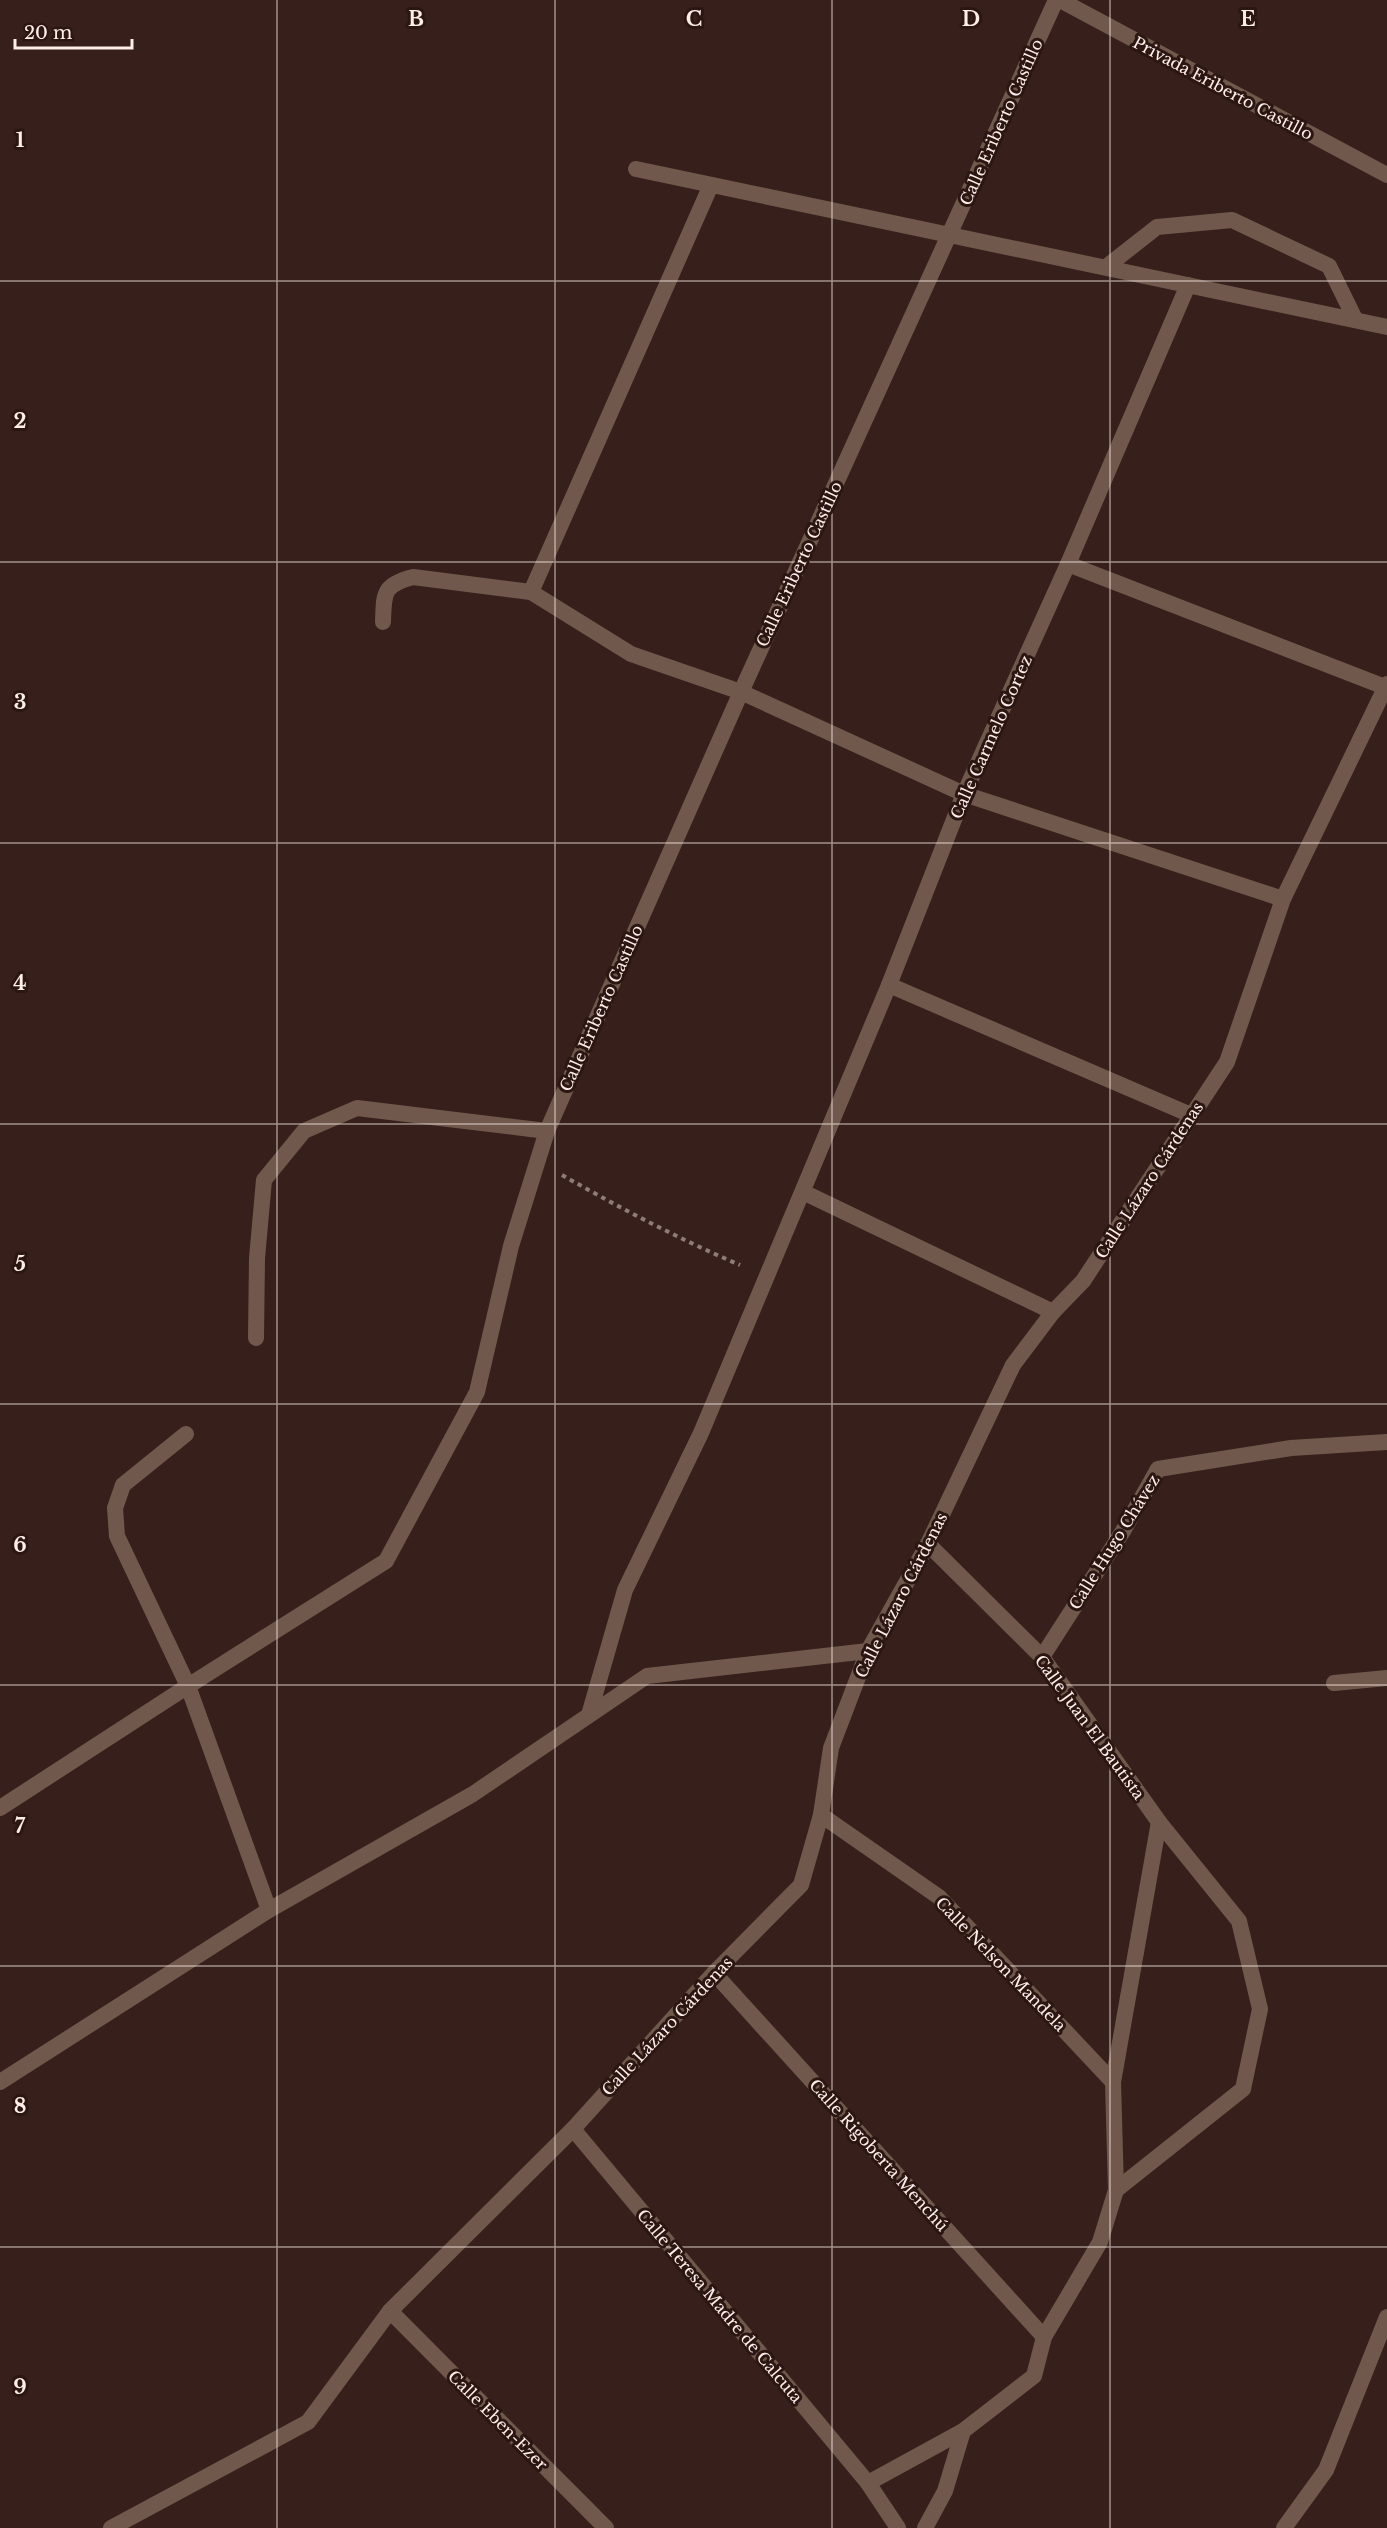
<svg xmlns="http://www.w3.org/2000/svg" width="1387" height="2528" font-family="'Libre Baskerville',serif">
<rect width="100%" height="100%" fill="#37201b"/>
<g fill="none" stroke-linecap="round" stroke-linejoin="round">
<path stroke="#8f7b77" stroke-width="4" stroke-dasharray="4.5 4.5" stroke-linecap="butt" d="M562,1175C620,1208 679,1239 740,1265"/>
<g stroke="#70594c" stroke-width="16">
<polyline points="256,1338 257,1258 264,1180 304,1131 357,1108 547,1131"/>
<polyline points="1334,1683 1387,1678"/>
<polyline points="1284,2528 1326,2470 1387,2317"/>
</g>
<g stroke="#70594c" stroke-width="16">
<polyline points="1060,0 1387,175"/>
<polyline points="636,169 1387,327"/>
<polyline points="1106,267 1157,227 1232,220 1329,266 1355,319"/>
<polyline points="1068,564 1385,687"/>
<polyline points="531,592 711,185"/>
<path d="M383,622C384,594 382,585 413,577L531,592L631,654L741,692L964,794L1283,899"/>
<polyline points="889,985 1191,1115"/>
<polyline points="803,1192 1053,1312"/>
<polyline points="186,1434 123,1485 115,1508 117,1536 188,1686 269,1910"/>
<polyline points="928,1544 1042,1657 1159,1822 1239,1921 1260,2009 1243,2089 1116,2190"/>
<polyline points="1042,1657 1123,1531 1158,1469 1291,1448 1387,1442"/>
<polyline points="589,1715 625,1590 701,1433 889,985 964,794 1068,564 1188,285"/>
<polyline points="0,1808 188,1686 386,1561 477,1392 511,1246 547,1131 741,692 1056,0"/>
<polyline points="821,1815 939,1897 1113,2082"/>
<polyline points="714,1973 1044,2337"/>
<polyline points="0,2082 269,1910 473,1794 647,1676 868,1651"/>
<polyline points="573,2129 868,2483 898,2528"/>
<polyline points="390,2311 606,2528"/>
<polyline points="868,2483 963,2431 1034,2376 1044,2337 1100,2242 1116,2190 1113,2082 1159,1822"/>
<polyline points="111,2528 308,2422 390,2311 573,2129 714,1973 801,1885 821,1815 831,1748 868,1651 928,1544 1013,1365 1053,1312 1083,1281 1227,1062 1283,899 1387,684"/>
<polyline points="925,2528 945,2491 963,2431"/>
</g>
</g>
<path fill="none" stroke="#feeeea" stroke-width="1.5" stroke-opacity="0.55" d="M277,0V2528M555,0V2528M832,0V2528M1110,0V2528M0,281H1387M0,562H1387M0,843H1387M0,1124H1387M0,1404H1387M0,1685H1387M0,1966H1387M0,2247H1387"/>
<g text-anchor="middle" stroke-width="6" stroke-linejoin="round" paint-order="stroke">
<g font-size="16" fill="#feeeea" stroke="#2c1612">
<text transform="translate(1223 88) rotate(28)" y="6">Privada Eriberto Castillo</text>
<text transform="translate(1001 122) rotate(-66)" y="6">Calle Eriberto Castillo</text>
<text transform="translate(799 564) rotate(-65)" y="6">Calle Eriberto Castillo</text>
<text transform="translate(991 737) rotate(-66)" y="6">Calle Carmelo Cortez</text>
<text transform="translate(601 1008) rotate(-66)" y="6">Calle Eriberto Castillo</text>
<text transform="translate(1149 1180) rotate(-57)" y="6">Calle Lázaro Cárdenas</text>
<text transform="translate(1114 1542) rotate(-58)" y="6">Calle Hugo Chávez</text>
<text transform="translate(901 1595) rotate(-63)" y="6">Calle Lázaro Cárdenas</text>
<text transform="translate(1090 1727) rotate(54)" y="6">Calle Juan El Bautista</text>
<text transform="translate(1001 1964) rotate(46)" y="6">Calle Nelson Mandela</text>
<text transform="translate(667 2026) rotate(-47)" y="6">Calle Lázaro Cárdenas</text>
<text transform="translate(879 2155) rotate(48)" y="6">Calle Rigoberta Menchú</text>
<text transform="translate(720 2306) rotate(50)" y="6">Calle Teresa Madre de Calcuta</text>
<text transform="translate(498 2420) rotate(45)" y="6">Calle Eben-Ezer</text>
</g>
</g>
<g font-size="20" text-anchor="middle" font-weight="bold" fill="#feeeea" stroke="#2c1612" stroke-width="6" stroke-linejoin="round" paint-order="stroke">
<text x="416" y="26">B</text>
<text x="694" y="26">C</text>
<text x="971" y="26">D</text>
<text x="1248" y="26">E</text>
<text x="20" y="147">1</text>
<text x="20" y="428">2</text>
<text x="20" y="709">3</text>
<text x="20" y="990">4</text>
<text x="20" y="1271">5</text>
<text x="20" y="1552">6</text>
<text x="20" y="1833">7</text>
<text x="20" y="2113">8</text>
<text x="20" y="2394">9</text>
</g>
<path d="M15 39v9h117v-9" fill="none" stroke="#feeeea" stroke-width="3"/>
<text x="24" y="39" font-size="18" fill="#feeeea" stroke="#2c1612" stroke-width="4.5" paint-order="stroke">20 m</text>
</svg>
